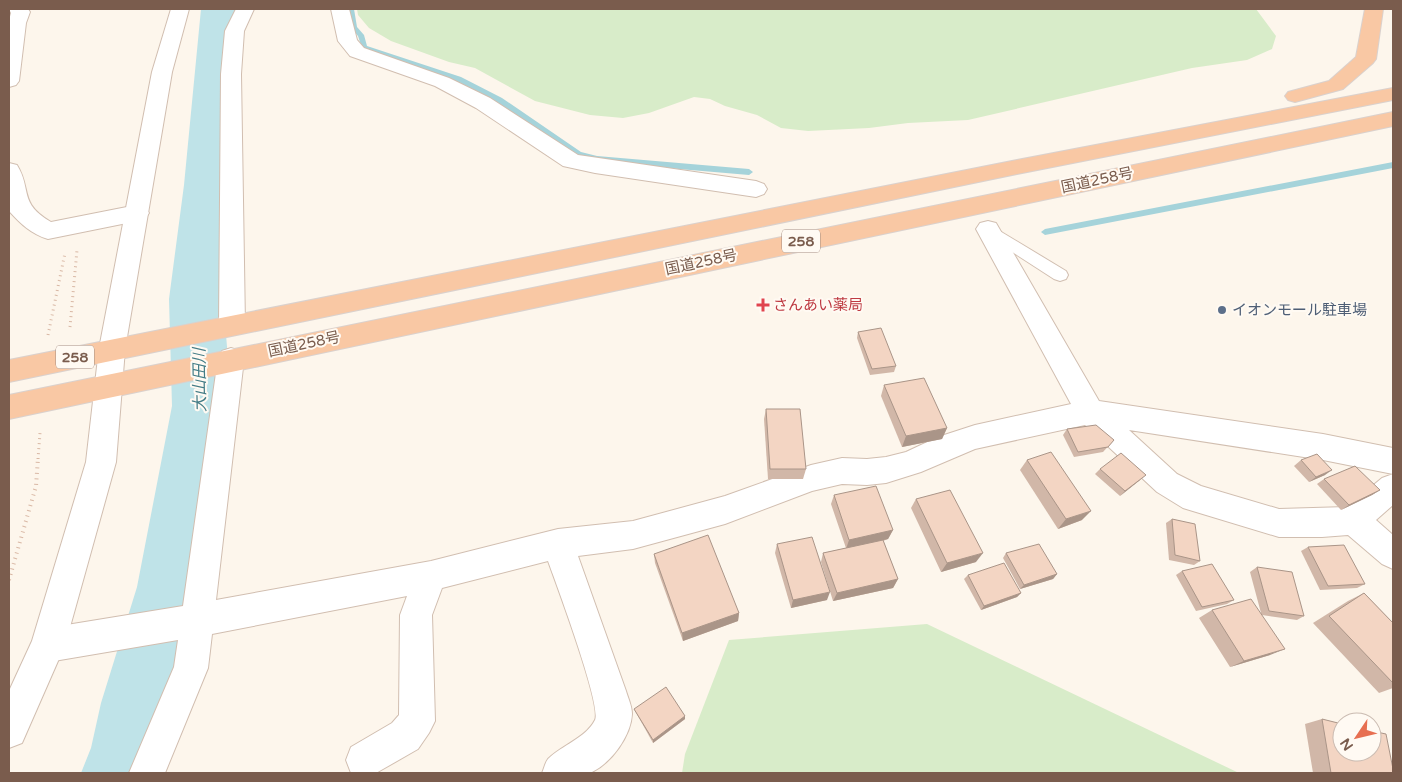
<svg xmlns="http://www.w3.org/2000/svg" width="1402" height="782" font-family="'Varela Round','Noto Sans JP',sans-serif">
<rect width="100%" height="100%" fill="#fdf6ec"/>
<g fill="#d8ecc9">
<polygon points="357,9 1256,9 1276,36 1272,49 1247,60 1192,68 968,120 908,123 869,128 808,131 781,128 757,115 725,106 710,99 694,97 649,113 623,118 590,115 535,101 475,68 449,62 391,41 369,28 358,15"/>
<polygon points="927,624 1239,773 682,773 685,754 729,640"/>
</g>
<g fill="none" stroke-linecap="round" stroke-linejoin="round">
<g fill="#a5d3da" fill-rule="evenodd">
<polygon points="348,9 354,9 357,27 364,35 367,46 461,77 502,98 581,152 597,156 749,169 753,172 749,175 597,162 575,156 496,102 455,81 362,48 358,36 351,28"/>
<polygon points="1393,162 1393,168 1045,235 1041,232 1045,229"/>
</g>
<polygon fill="#bfe3e8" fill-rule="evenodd" points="201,9 241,9 232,185 223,299 232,406 205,587 175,703 167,748 159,773 81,773 91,748 101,703 137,587 172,406 169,299 184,185"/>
<g stroke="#d1beb0" stroke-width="2">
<polygon id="service" points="988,224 1066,271 1068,275 1066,279 1060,281 1054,279 983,233 980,229 983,225"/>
</g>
<g stroke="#d1beb0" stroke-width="2">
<g id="minor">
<polygon points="9,9 28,9 30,12 26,23 19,81 16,85 9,87 9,20 11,13"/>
<polygon points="236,9 254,9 244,31 241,74 245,325 241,332 232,335 223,332 219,325 221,74 225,31"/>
<polygon points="331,9 349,9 357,40 364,48 449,78 490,98 578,155 756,181 764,184 767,189 764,194 756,197 595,173 563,166 476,108 435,86 350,56 338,41"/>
<path d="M9,163L17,165C32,189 18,203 51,222L137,205L145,207L149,213L145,219L137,221L48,239C31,234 21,224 9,211Z"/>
<path d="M988,221L996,223L1099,401L1323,434L1393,448V505L1376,520L1393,535V569L1382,564L1348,535L1322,537H1279L1183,508L1157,492L1085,425L975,449L921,472L886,483L867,485L842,484L812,491L725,524L633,549L578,556L626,691C628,698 632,706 632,714C631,736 611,763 592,772C583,776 552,774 542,773C544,769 545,763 548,759C562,745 586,738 595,720C602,706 556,583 548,561L442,588L432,615L435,721L429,733L418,749L376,773H351L346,760L351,747L392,723L399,715L400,615L407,596L212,634L208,668L165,773H129L174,667L178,640L48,662L36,657L31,645L36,633L48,628L183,606L218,359L222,351L231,348L240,351L244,359L216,600L431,561L558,529L633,521L725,496L811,465L842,458L867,459L886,457L906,452L938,437L975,425L1071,404L976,229L980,223ZM1129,430L1323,460L1393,474L1382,478L1347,507L1279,509L1201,486L1177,474Z"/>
</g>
</g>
<g stroke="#d1beb0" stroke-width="2">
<polygon id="tertiary" points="171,9 189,9 172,72 125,349 116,462 65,645 22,743 9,748 9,691 32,641 86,462 99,349 152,72"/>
</g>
<g stroke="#dad1cd" stroke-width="2">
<g id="trunk">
<polygon points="1365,9 1383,9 1376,59 1373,63 1343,89 1295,102 1288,100 1285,96 1288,92 1329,81 1356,57"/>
<polygon points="1393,88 1393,100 1017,174 9,382 9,360 1017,160"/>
<polygon points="1393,112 1393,126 9,419 9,395"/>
</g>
</g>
<g stroke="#d9b8a5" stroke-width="3" stroke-dasharray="1 4" stroke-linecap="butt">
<polyline points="70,327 77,250"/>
<polyline points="48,335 65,253"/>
<polyline points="38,459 40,433"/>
</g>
<polyline stroke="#d9b8a5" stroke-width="4" stroke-dasharray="1 4.5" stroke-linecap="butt" points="9,580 36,486 38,458"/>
<use href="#service" fill="#fff" fill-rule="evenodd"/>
<use href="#minor" fill="#fff" fill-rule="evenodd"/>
<use href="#tertiary" fill="#fff" fill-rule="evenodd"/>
<use href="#trunk" fill="#f9c8a4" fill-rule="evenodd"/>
</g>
<g fill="#d1b7a8">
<polygon points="858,332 896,366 894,372 870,375 857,338"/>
<polygon points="884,385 947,428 942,439 902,447 881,396"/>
<polygon points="766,409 806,469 803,479 768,479 764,419"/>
<polygon points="1067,429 1114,440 1103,452 1074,457 1063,435"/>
<polygon points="1027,460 1082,520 1058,529 1020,470"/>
<polygon points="1301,460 1325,475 1309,482 1294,466"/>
<polygon points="1100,469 1140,480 1120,496 1095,474"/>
<polygon points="1324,479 1380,490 1372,495 1341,510 1317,484"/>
<polygon points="834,495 893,530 888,539 883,541 898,579 893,588 833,601 821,562 823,553 846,548 831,504"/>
<polygon points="916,499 976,562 941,572 911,508"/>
<polygon points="1172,519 1200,561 1194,565 1169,560 1166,523"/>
<polygon points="777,544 827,600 791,608 775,553"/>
<polygon points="1308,547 1365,584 1357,588 1320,590 1301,551"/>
<polygon points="1006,553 1057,574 1053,579 1020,589 1003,558"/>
<polygon points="654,554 739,613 738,621 683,641 655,563"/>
<polygon points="1257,567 1304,616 1297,620 1262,615 1270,655 1230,667 1199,618 1212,610 1261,613 1250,572"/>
<polygon points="1182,571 1234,600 1227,604 1196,611 1176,575"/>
<polygon points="968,575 1021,593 1017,597 981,610 964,579"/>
<polygon points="1364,593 1393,623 1393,688 1379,693 1313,623 1348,601"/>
<polygon points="634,709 685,716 685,719 653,743"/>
<polygon points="1322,719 1393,773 1313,773 1305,724"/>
</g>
<g fill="#aa9588">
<polygon points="947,428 942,439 902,447 906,436"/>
<polygon points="1332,470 1325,475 1309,482 1316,477"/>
<polygon points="1146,475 1140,480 1120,496 1125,491"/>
<polygon points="1380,490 1372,495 1341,510 1349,505"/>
<polygon points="1091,511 1082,520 1058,529 1066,519"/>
<polygon points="893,530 888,539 846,549 849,540"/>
<polygon points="983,553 976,562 941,572 947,563"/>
<polygon points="1057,574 1053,579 1020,589 1024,585"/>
<polygon points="898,579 893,588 833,601 837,593"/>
<polygon points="830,592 827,600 791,608 793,600"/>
<polygon points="1021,593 1017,597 981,610 984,606"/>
<polygon points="739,613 738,621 683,641 682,633"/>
<polygon points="1285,649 1270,655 1230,667 1244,661"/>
<polygon points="685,716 685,719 653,743 653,740"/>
</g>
<g fill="#f3d5c3" stroke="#aa9588">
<polygon points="881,328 896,366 872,369 858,332"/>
<polygon points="924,378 947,428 906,436 884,385"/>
<polygon points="766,409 800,409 806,469 770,469"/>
<polygon points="1096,425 1114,440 1108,447 1078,452 1067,429"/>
<polygon points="1051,452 1091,511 1066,519 1027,460"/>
<polygon points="1121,453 1146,475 1125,491 1100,469"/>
<polygon points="1317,454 1332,470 1316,477 1301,460"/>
<polygon points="1355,466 1380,490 1349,505 1324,479"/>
<polygon points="876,486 893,530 849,540 834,495"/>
<polygon points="950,490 983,553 947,563 916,499"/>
<polygon points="1172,519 1195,524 1200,561 1175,555"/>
<polygon points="708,535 739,613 682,633 654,554"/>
<polygon points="812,537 830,592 793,600 777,544"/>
<polygon points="883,540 898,579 837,593 823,553"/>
<polygon points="1039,544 1057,574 1024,585 1006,553"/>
<polygon points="1344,545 1365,584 1328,586 1308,547"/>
<polygon points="1004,563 1021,593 984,606 968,575"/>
<polygon points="1212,564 1234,600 1202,607 1182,571"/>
<polygon points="1257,567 1292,572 1304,616 1269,611"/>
<polygon points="1364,593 1393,623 1393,683 1329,616"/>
<polygon points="1251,599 1285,649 1244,661 1212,610"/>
<polygon points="666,687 685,716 653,740 634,709"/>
<polygon points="1322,719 1342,724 1342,752 1372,752 1372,731 1386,734 1393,769 1393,773 1331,773"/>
</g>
<path fill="#e0444e" stroke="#fffaf3" stroke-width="2" d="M760.5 297.5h5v5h5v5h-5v5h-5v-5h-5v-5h5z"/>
<circle fill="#5c6f8a" stroke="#fffaf3" stroke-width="2" cx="1222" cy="310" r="5"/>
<g text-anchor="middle" stroke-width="4" stroke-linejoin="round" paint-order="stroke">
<g fill="#fffaf3" stroke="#a28b7f" stroke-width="1">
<rect x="782" y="229.5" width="38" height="23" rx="4"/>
<rect x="56" y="345.5" width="38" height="23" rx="4"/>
</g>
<g font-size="14" font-weight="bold" fill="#7a5c4d">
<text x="801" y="246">258</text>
<text x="75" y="362">258</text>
</g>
<g font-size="15" fill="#7a5c4d" stroke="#fffaf3">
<text transform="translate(1097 180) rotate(-12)" y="5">国道258号</text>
<text transform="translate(701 262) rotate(-12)" y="5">国道258号</text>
<text transform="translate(304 344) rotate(-12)" y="5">国道258号</text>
</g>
<g font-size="15" fill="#be3a42" stroke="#fffaf3" text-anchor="start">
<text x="773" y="310">さんあい薬局</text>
</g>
<g font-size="15" fill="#4e5e75" stroke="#fffaf3" text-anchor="start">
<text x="1232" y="315">イオンモール駐車場</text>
</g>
<g font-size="16" font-style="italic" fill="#437c86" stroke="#fffaf3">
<text transform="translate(199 380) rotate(-91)" y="6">大山田川</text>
</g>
</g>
<rect width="1402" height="782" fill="none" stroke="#7a5c4d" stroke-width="20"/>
<g transform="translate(1357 737) rotate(235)"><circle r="24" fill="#fffaf3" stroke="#cabbb1"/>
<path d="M0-4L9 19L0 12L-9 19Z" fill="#e76f51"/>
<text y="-8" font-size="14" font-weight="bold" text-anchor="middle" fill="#7a5c4d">N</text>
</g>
</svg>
